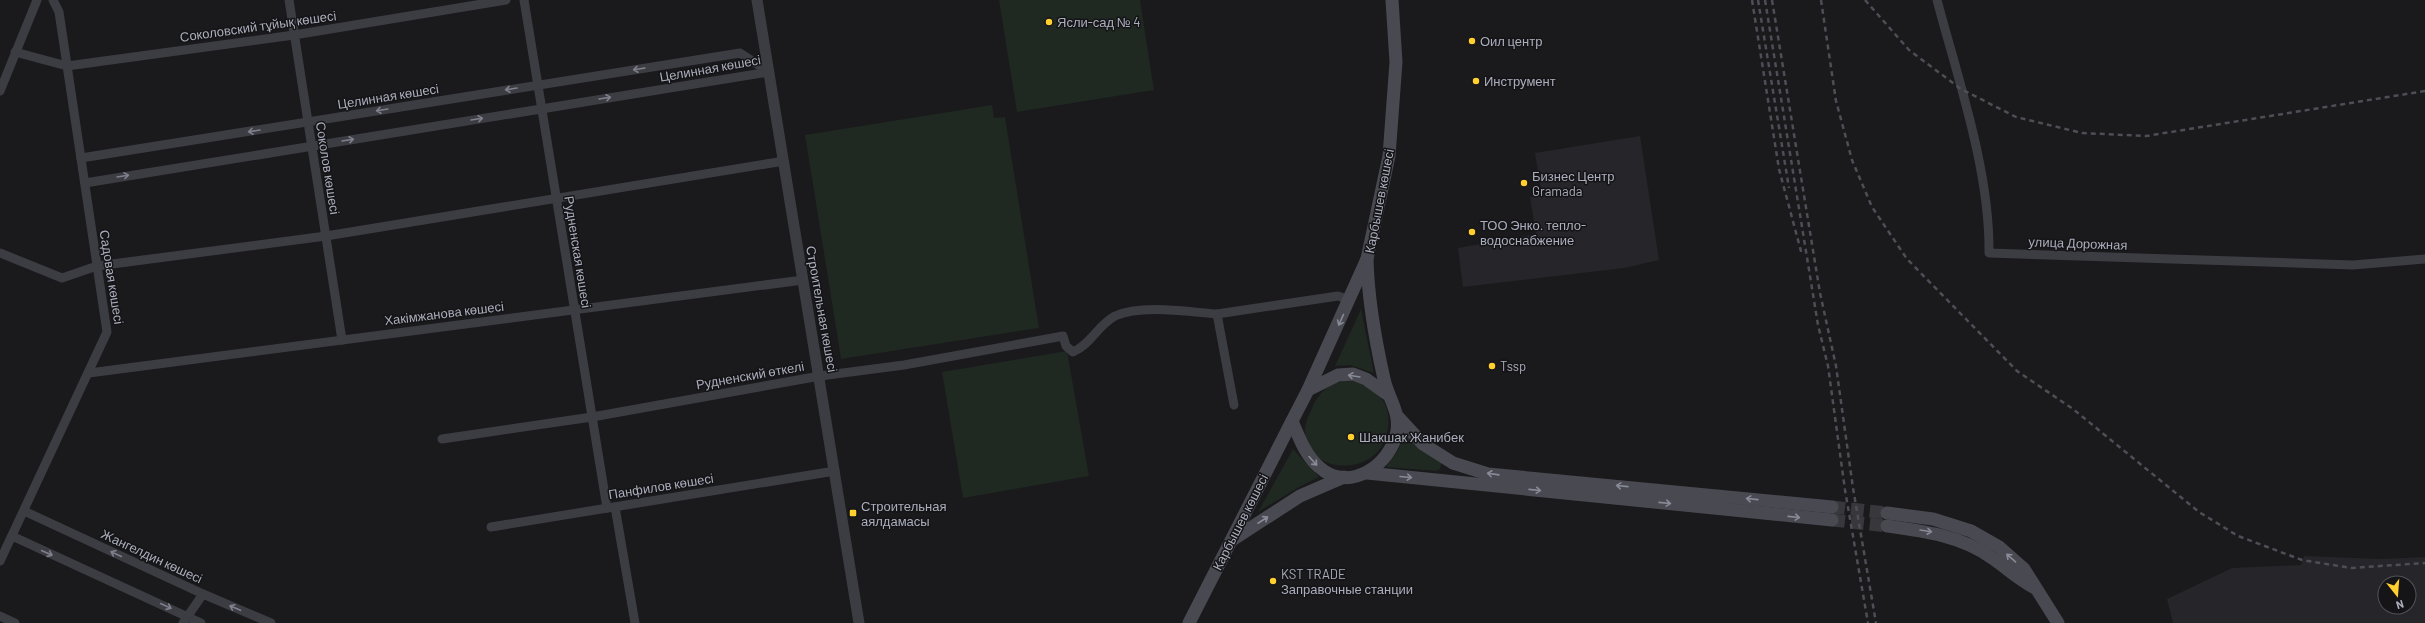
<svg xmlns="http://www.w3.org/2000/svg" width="2425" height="623" font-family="Barlow,sans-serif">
<rect width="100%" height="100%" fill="#1a191c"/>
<g fill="#262529" fill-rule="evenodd">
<polygon points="1640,136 1659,260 1624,268 1463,287 1458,248 1536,234 1530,197 1542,195 1535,153"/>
<path d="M2304,556L2382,559L2425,557V623H2173L2167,599L2232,568L2301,565ZM2385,583H2409V607H2385Z"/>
</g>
<g fill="#1f2821">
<polygon points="999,0 1140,0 1154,90 1017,112"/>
<polygon points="992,105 994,118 1005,117 1039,328 841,359 805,135"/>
<polygon points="1361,309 1374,373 1350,365 1335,366"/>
<polygon points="1067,351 1089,476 963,498 942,372"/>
<path d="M1349,380C1378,387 1396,406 1386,437C1372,479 1305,473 1305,431C1305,422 1309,415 1312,408C1320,390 1330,383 1349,380Z"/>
<polygon points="1404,433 1439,457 1442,461 1440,469 1437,471 1386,467 1398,450"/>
<polygon points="1293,449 1319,477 1299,487 1258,512"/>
</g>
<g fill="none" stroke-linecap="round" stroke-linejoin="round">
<g stroke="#37373c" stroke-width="13" stroke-dasharray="13 6" stroke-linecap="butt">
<polyline points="1832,507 1887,513"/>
<polyline points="1832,520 1887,526"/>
</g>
<g stroke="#3c3c43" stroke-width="9">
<polyline points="289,0 342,340"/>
<polyline points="524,0 607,508"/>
<path d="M1937,0C1958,79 1990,171 1989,253L2353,265L2425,259"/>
<polyline points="15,52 67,66 294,35 506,0"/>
<polyline points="0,91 37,0"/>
<polyline points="81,158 740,53 769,72"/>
<polyline points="85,183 769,72"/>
<polyline points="0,253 62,278 97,266 326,236 784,161"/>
<polyline points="89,373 803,280"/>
<polyline points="1234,405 1217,314 1338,296 1350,300"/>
<path d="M442,439L592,417L820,376L904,365L1063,336L1066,346L1073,352C1091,344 1098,325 1115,316C1142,304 1188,312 1217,314"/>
<polyline points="615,507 635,623"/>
<polyline points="24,511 203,594 271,623"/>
<polyline points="491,527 835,471"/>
<polyline points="12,536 201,623"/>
<polyline points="0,561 107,332 59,12 53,0"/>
<polyline points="0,616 15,623"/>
<polyline points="183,623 203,594"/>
</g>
<polyline stroke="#3c3c43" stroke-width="11" points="757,0 859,623"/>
<g stroke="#484951" stroke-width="13">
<path d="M1367,259C1368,300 1375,339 1384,379C1388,398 1400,411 1397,431C1391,465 1349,494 1319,467C1305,455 1299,437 1292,421L1308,390L1338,375L1353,374L1366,379L1387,394"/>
<polyline points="1308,390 1367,259 1389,156 1396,62 1392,0"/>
<polyline points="1398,417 1423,444 1453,463 1488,474 1832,507"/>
<polyline points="1367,473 1832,520"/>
<polyline points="1887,513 1933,519 1971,531 1999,547 2024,569 2058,623"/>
<path d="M1887,526C1924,531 1962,536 1992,558C2008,569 2018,579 2035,588"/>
<polyline points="1232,540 1300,496 1344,477"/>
<polyline points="1189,623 1292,421"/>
</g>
<g stroke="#4d4e56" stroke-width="2.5" stroke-dasharray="5 4" stroke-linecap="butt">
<polyline points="1752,0 1779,169 1802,255"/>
<polyline points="1758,0 1789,188"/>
<polyline points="1765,0 1818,325 1828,366 1845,490 1868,623"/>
<polyline points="1772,0 1820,293 1836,366 1853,488 1876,623"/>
<polyline points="1821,0 1836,101 1852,160 1872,207 1907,259 2017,371 2073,409 2199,512 2238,536 2302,560 2351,568 2425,563"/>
<polyline points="1865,0 1909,50 1961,89 2016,117 2082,133 2146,136 2425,91"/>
</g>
</g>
<defs><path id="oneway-shaft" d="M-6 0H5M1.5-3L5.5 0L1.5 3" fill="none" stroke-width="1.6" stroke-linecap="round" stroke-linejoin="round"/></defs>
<g stroke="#7f808c">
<use href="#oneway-shaft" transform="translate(639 69) rotate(171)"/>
<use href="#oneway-shaft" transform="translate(511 89) rotate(171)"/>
<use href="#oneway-shaft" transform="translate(605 98) rotate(-9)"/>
<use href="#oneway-shaft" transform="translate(382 110) rotate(171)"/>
<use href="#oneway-shaft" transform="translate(477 119) rotate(-9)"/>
<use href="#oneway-shaft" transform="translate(254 131) rotate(171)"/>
<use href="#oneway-shaft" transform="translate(348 140) rotate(-9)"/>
<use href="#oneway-shaft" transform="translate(123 176) rotate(-9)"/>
<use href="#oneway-shaft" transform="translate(47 553) rotate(24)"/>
<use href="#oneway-shaft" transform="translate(116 554) rotate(-155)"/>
<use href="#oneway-shaft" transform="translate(166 606) rotate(25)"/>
<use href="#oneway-shaft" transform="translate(235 608) rotate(-157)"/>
</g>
<g stroke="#888b97">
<use href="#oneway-shaft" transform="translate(1341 320) rotate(114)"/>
<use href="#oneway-shaft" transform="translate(1354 376) rotate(-171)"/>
<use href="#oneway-shaft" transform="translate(1313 461) rotate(48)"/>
<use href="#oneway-shaft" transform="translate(1493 474) rotate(-172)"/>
<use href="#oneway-shaft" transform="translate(1406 477) rotate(5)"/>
<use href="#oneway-shaft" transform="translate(1622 486) rotate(-174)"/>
<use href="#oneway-shaft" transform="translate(1535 490) rotate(6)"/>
<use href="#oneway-shaft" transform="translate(1752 499) rotate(-174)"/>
<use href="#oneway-shaft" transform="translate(1665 503) rotate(6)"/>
<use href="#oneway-shaft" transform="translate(1794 517) rotate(6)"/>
<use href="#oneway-shaft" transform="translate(1263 520) rotate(-33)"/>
<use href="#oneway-shaft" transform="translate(1926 531) rotate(9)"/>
<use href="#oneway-shaft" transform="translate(2011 558) rotate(-139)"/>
</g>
<g fill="#ffd02e" stroke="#151417" stroke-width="1.5">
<circle cx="1049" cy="22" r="4"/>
<circle cx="1472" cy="41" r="4"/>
<circle cx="1476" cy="81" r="4"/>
<circle cx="1524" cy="183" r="4"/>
<circle cx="1472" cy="232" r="4"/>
<circle cx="1492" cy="366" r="4"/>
<circle cx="1351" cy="437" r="4"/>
<rect x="849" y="509" width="8" height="8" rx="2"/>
<circle cx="1273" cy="581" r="4"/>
</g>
<g text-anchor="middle" stroke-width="3" stroke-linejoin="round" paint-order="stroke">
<g font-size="13" fill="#abaebc" stroke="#151417" text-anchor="start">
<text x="1057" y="27">Ясли-сад № 4</text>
<text x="1480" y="46">Оил центр</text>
<text x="1484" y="86">Инструмент</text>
<text x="1532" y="181">Бизнес Центр<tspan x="1532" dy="15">Gramada</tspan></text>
<text x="1480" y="230">ТОО Энко. тепло-<tspan x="1480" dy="15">водоснабжение</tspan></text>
<text x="1500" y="371">Tssp</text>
<text x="1359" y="442">Шакшак Жанибек</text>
<text x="861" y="511">Строительная<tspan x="861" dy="15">аялдамасы</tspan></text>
<text x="1281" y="579">KST TRADE<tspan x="1281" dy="15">Заправочные станции</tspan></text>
</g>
<g font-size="13" fill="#abaebc" stroke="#151417">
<text transform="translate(258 26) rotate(-8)" y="5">Соколовский тұйық көшесі</text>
<text transform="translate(710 68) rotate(-10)" y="5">Целинная көшесі</text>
<text transform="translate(388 96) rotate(-9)" y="5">Целинная көшесі</text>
<text transform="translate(328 168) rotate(81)" y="5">Соколов көшесі</text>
<text transform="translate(1379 201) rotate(-79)" y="5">Карбышев көшесі</text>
<text transform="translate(2078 243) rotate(2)" y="5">улица Дорожная</text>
<text transform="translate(578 252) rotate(81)" y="5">Рудненская көшесі</text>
<text transform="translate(112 277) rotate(81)" y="5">Садовая көшесі</text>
<text transform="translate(822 309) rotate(80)" y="5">Строительная көшесі</text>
<text transform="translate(444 313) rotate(-7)" y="5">Хакімжанова көшесі</text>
<text transform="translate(750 375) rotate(-10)" y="5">Рудненский өткелі</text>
<text transform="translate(661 486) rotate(-9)" y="5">Панфилов көшесі</text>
<text transform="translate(1240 522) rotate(-63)" y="5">Карбышев көшесі</text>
<text transform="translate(152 556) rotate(25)" y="5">Жангелдин көшесі</text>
</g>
</g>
<g transform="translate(2397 595) rotate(163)"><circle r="19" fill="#151417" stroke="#515259"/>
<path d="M0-3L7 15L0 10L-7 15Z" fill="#ffd02e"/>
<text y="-6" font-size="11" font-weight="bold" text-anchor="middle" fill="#abaebc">N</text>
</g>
</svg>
